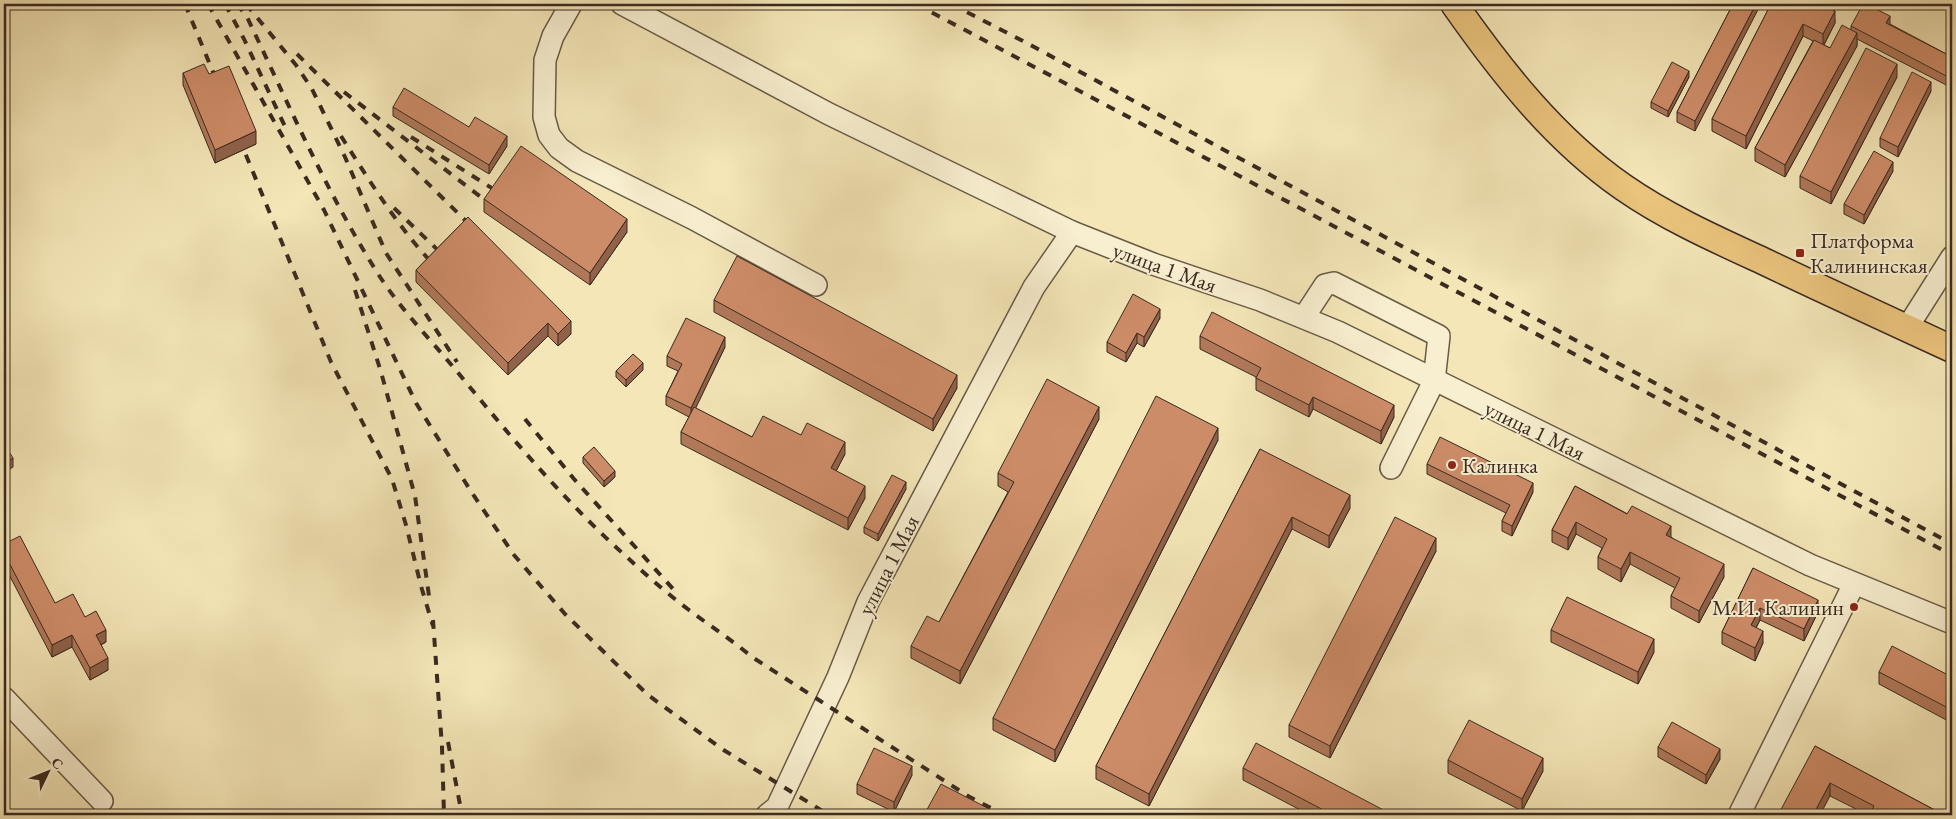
<svg xmlns="http://www.w3.org/2000/svg" width="1956" height="819" font-family="'EB Garamond',serif">
<rect width="100%" height="100%" fill="#f4e6b7"/>
<filter id="stains"><feTurbulence type="fractalNoise" baseFrequency=".004" numOctaves="4"/><feColorMatrix values="0 0 0 0 .2 0 0 0 0 .09 0 0 0 0 .02 0 0 0 .5 -.17"/></filter>
<radialGradient id="worn" r=".72"><stop offset=".6" stop-color="#630" stop-opacity="0"/><stop offset="1" stop-color="#630" stop-opacity=".3"/></radialGradient>
<g fill="none" stroke-linecap="round" stroke-linejoin="round">
<g stroke="#685946" stroke-width="24">
<g id="minor">
<polyline points="571,4 553,36 545,60 544,117 549,135 559,148 577,161 692,218 816,285"/>
<polyline points="622,4 829,114 1072,232 1153,264 1260,300 1338,332 1810,565 1952,623"/>
<polyline points="1304,317 1325,285 1334,283 1439,336 1434,381 1391,468"/>
<polyline points="1907,328 1952,257"/>
<polyline points="4,698 102,801"/>
<polyline points="767,815 777,807 794,771 838,677 868,602 1034,287 1072,232"/>
<polyline points="1739,815 1854,584"/>
</g>
</g>
<g stroke="#3a2a21" stroke-width="29">
<path id="major" d="M1454,4C1501,71 1554,139 1623,187C1666,217 1715,239 1763,261C1826,291 1889,320 1952,349"/>
</g>
<use href="#minor" stroke="#f8efd0" stroke-width="21"/>
<use href="#major" stroke="#eac37c" stroke-width="26"/>
<g stroke="#3a2a21" stroke-width="4" stroke-dasharray="9 9" stroke-linecap="butt">
<polyline points="185,4 218,84"/>
<polyline points="208,4 324,210 416,403 472,493 514,555 565,614 648,695 722,749 829,815"/>
<polyline points="225,4 244,39 288,133"/>
<path d="M237,4L247,17C287,101 325,189 375,269C397,305 428,337 455,369C509,435 565,502 629,559C648,577 668,594 689,610C710,626 732,640 752,657L968,796L1004,815"/>
<polyline points="246,4 296,65 312,89 345,157 386,253 457,362"/>
<polyline points="916,4 1952,555"/>
<polyline points="951,4 1023,41 1952,544"/>
<polyline points="297,54 475,230"/>
<polyline points="344,92 490,204"/>
<path d="M341,136C369,180 397,226 433,264"/>
<polyline points="411,137 498,192"/>
<polyline points="239,138 331,362 392,479 406,525 421,586 433,626"/>
<polyline points="394,208 443,255"/>
<polyline points="355,290 381,372 415,496 429,596"/>
<polyline points="525,419 574,479 674,590"/>
<polyline points="433,620 442,747 444,815"/>
<polyline points="448,742 462,815"/>
</g>
</g>
<g fill="#b07859" stroke="#3a2a21">
<polygon points="1733,4 1695,131 1677,122 1677,112"/>
<polygon points="1771,4 1834,10 1835,23 1824,45 1830,48 1851,30 1851,26 1890,24 1952,57 1952,88 1857,39 1857,46 1785,177 1755,161 1755,148 1813,41 1803,36 1746,149 1712,131 1712,119"/>
<polygon points="183,73 209,74 256,144 215,163 183,85"/>
<polygon points="1689,77 1668,117 1651,108 1651,102"/>
<polygon points="1897,77 1831,204 1800,188 1800,176"/>
<polygon points="1931,91 1898,157 1880,147 1880,138"/>
<polygon points="393,107 469,127 507,146 489,174 393,116"/>
<polygon points="1893,171 1864,224 1844,214 1844,204"/>
<polygon points="484,199 627,232 590,285 484,212"/>
<polygon points="468,217 571,334 558,346 548,336 508,375 416,282 416,270"/>
<polygon points="714,300 957,388 933,431 714,312"/>
<polygon points="1160,318 1144,347 1137,343 1126,362 1107,352 1107,342"/>
<polygon points="1200,336 1394,417 1381,444 1313,409 1309,417 1256,390 1256,377 1200,349"/>
<polygon points="725,347 695,408 752,437 801,435 845,454 836,471 865,498 848,530 681,444 681,432 689,417 666,405 666,396 678,371 667,366 667,356"/>
<polygon points="643,370 626,387 616,377 616,371"/>
<polygon points="1099,419 960,684 911,658 911,646 939,622 1008,492 998,486 998,473"/>
<polygon points="1218,440 1055,762 993,730 993,718"/>
<polygon points="1260,449 1350,508 1329,548 1292,529 1149,806 1096,779 1096,766"/>
<polygon points="583,457 615,477 604,487 583,463"/>
<polygon points="1427,464 1533,492 1512,536 1502,531 1502,521 1506,513 1427,474"/>
<polygon points="1575,486 1671,537 1724,577 1699,623 1671,608 1671,596 1675,588 1630,564 1621,582 1598,569 1598,557 1602,548 1576,534 1568,550 1552,542 1552,530"/>
<polygon points="906,489 878,541 864,533 864,527"/>
<polygon points="4,544 55,603 85,617 106,642 101,645 108,670 90,680 72,647 52,657 4,565"/>
<polygon points="1436,551 1330,758 1289,737 1289,725"/>
<polygon points="1753,568 1818,612 1804,641 1760,620 1756,628 1763,643 1755,661 1722,644 1722,632"/>
<polygon points="1551,630 1654,652 1638,684 1551,642"/>
<polygon points="1879,672 1952,677 1952,723 1879,684"/>
<polygon points="1815,746 1944,815 1868,815 1830,796"/>
<polygon points="1658,747 1720,759 1706,784 1658,757"/>
<polygon points="1448,760 1543,771 1522,811 1448,773"/>
<polygon points="1243,768 1393,815 1310,815 1243,780"/>
<polygon points="912,775 894,812 857,794 857,784"/>
</g>
<g fill="#906249" stroke="#3a2a21">
<polygon points="1756,4 1761,4 1695,131 1695,121"/>
<polygon points="1831,4 1838,4 1829,20 1829,8"/>
<polygon points="1835,11 1835,23 1823,46 1823,34"/>
<polygon points="1890,16 1890,26 1886,23"/>
<polygon points="1803,24 1803,36 1746,149 1746,136"/>
<polygon points="1857,33 1857,46 1785,177 1785,165"/>
<polygon points="1897,64 1897,77 1831,204 1831,192"/>
<polygon points="1689,71 1689,77 1668,117 1668,111"/>
<polygon points="1931,82 1931,91 1898,157 1898,147"/>
<polygon points="256,131 256,144 215,163 215,150"/>
<polygon points="507,136 507,146 489,174 489,165"/>
<polygon points="1893,162 1893,171 1864,224 1864,215"/>
<polygon points="627,219 627,232 590,285 590,273"/>
<polygon points="1160,309 1160,318 1144,347 1144,337"/>
<polygon points="571,321 571,334 558,346 558,334"/>
<polygon points="548,323 548,336 508,375 508,363"/>
<polygon points="1137,333 1137,343 1126,362 1126,353"/>
<polygon points="725,337 725,347 691,418 691,408"/>
<polygon points="643,363 643,370 626,387 626,380"/>
<polygon points="957,375 957,388 933,431 933,419"/>
<polygon points="1313,397 1313,409 1309,417 1309,405"/>
<polygon points="1394,405 1394,417 1381,444 1381,431"/>
<polygon points="1099,407 1099,419 960,684 960,671"/>
<polygon points="1218,428 1218,440 1055,762 1055,750"/>
<polygon points="845,442 845,454 831,481 831,468"/>
<polygon points="13,458 13,467 4,473 4,464"/>
<polygon points="615,471 615,477 604,487 604,481"/>
<polygon points="906,482 906,489 878,541 878,534"/>
<polygon points="1533,483 1533,492 1512,536 1512,526"/>
<polygon points="865,486 865,498 848,530 848,518"/>
<polygon points="1350,495 1350,508 1329,548 1329,536"/>
<polygon points="1292,517 1292,529 1149,806 1149,794"/>
<polygon points="1576,522 1576,534 1568,550 1568,538"/>
<polygon points="1671,526 1671,539 1666,535"/>
<polygon points="1436,538 1436,551 1330,758 1330,746"/>
<polygon points="1630,552 1630,564 1621,582 1621,569"/>
<polygon points="1724,564 1724,577 1699,623 1699,611"/>
<polygon points="1818,600 1818,612 1804,641 1804,629"/>
<polygon points="1760,608 1760,620 1751,637 1751,625"/>
<polygon points="106,630 106,642 96,647 96,635"/>
<polygon points="1763,631 1763,643 1755,661 1755,648"/>
<polygon points="72,635 72,647 52,657 52,645"/>
<polygon points="1654,639 1654,652 1638,684 1638,672"/>
<polygon points="108,658 108,670 90,680 90,668"/>
<polygon points="1720,749 1720,759 1706,784 1706,775"/>
<polygon points="1543,758 1543,771 1522,811 1522,799"/>
<polygon points="912,766 912,775 894,812 894,802"/>
<polygon points="1830,783 1830,796 1820,815 1813,815"/>
</g>
<g fill="#cd8c68" stroke="#3a2a21">
<polygon points="1733,4 1756,4 1695,121 1677,112"/>
<polygon points="1771,4 1831,4 1829,8 1835,11 1823,34 1803,24 1746,136 1712,119"/>
<polygon points="1863,4 1866,4 1890,16 1886,23 1952,57 1952,79 1851,26"/>
<polygon points="1842,25 1857,33 1785,165 1755,148 1814,40 1830,48"/>
<polygon points="1866,48 1897,64 1831,192 1800,176"/>
<polygon points="1672,62 1689,71 1668,111 1651,102"/>
<polygon points="204,64 209,74 229,66 256,131 215,150 183,73"/>
<polygon points="1912,72 1931,82 1898,147 1880,138"/>
<polygon points="404,88 469,127 475,117 507,136 489,165 393,107"/>
<polygon points="521,146 627,219 590,273 484,199"/>
<polygon points="1874,151 1893,162 1864,215 1844,204"/>
<polygon points="468,217 571,321 558,334 548,323 508,363 416,270"/>
<polygon points="737,256 957,375 933,419 714,300"/>
<polygon points="1133,294 1160,309 1144,337 1137,333 1126,353 1107,342"/>
<polygon points="1212,312 1394,405 1381,431 1313,397 1309,405 1256,378 1261,368 1200,336"/>
<polygon points="686,318 725,337 691,408 666,396 682,364 667,356"/>
<polygon points="633,354 643,363 626,380 616,371"/>
<polygon points="1047,379 1099,407 960,671 911,646 927,616 939,622 1014,482 998,473"/>
<polygon points="1156,396 1218,428 1055,750 993,718"/>
<polygon points="694,407 752,437 763,416 801,435 807,423 845,442 831,468 865,486 848,518 681,432"/>
<polygon points="1440,437 1533,483 1512,526 1502,521 1510,505 1427,464"/>
<polygon points="4,444 13,458 4,464"/>
<polygon points="594,447 615,471 604,481 583,457"/>
<polygon points="1260,449 1350,495 1329,536 1292,517 1149,794 1096,766"/>
<polygon points="892,475 906,482 878,534 864,527"/>
<polygon points="1575,486 1627,514 1632,506 1671,526 1666,535 1724,564 1699,611 1671,596 1680,578 1630,552 1621,569 1598,557 1607,539 1576,522 1568,538 1552,530"/>
<polygon points="1395,517 1436,538 1330,746 1289,725"/>
<polygon points="20,536 55,603 73,594 85,617 96,611 106,630 96,635 108,658 90,668 72,635 52,645 4,553 4,544"/>
<polygon points="1753,568 1818,600 1804,629 1760,608 1751,625 1763,631 1755,648 1722,632"/>
<polygon points="1567,597 1654,639 1638,672 1551,630"/>
<polygon points="1892,646 1952,677 1952,710 1879,672"/>
<polygon points="1469,720 1543,758 1522,799 1448,760"/>
<polygon points="1672,722 1720,749 1706,775 1658,747"/>
<polygon points="1256,743 1393,815 1333,815 1243,768"/>
<polygon points="1815,746 1944,815 1869,815 1874,806 1830,783 1813,815 1778,815"/>
<polygon points="874,748 912,766 894,802 857,784"/>
<polygon points="941,784 1001,815 924,815"/>
</g>
<g fill="#8f2418" stroke="#f8efd0" stroke-width="2">
<rect x="1795" y="248" width="10" height="10" rx="2.5"/>
<circle cx="1452" cy="465" r="5"/>
<circle cx="1854" cy="607" r="5"/>
</g>
<g text-anchor="middle" stroke-width="4" stroke-linejoin="round" paint-order="stroke">
<g font-size="22" fill="#3a2a21" stroke="#f8efd0" text-anchor="start">
<text x="1810" y="248">Платформа<tspan x="1810" dy="25">Калининская</tspan></text>
<text x="1462" y="473">Калинка</text>
<text x="1844" y="615" text-anchor="end">М.И. Калинин</text>
</g>
<g font-size="22" fill="#3a2a21" stroke="#f8efd0">
<text transform="translate(1165 267) rotate(20)" y="8">улица 1 Мая</text>
<text transform="translate(1535 430) rotate(26)" y="8">улица 1 Мая</text>
<text transform="translate(888 565) rotate(-63)" y="8">улица 1 Мая</text>
</g>
</g>
<rect width="1956" height="819" fill="none" stroke="#f4e6b7" stroke-width="20"/>
<rect x="5" y="5" width="1946" height="809" fill="none" stroke="#3a2a21" stroke-width="2.5"/>
<rect x="10" y="10" width="1936" height="799" fill="none" stroke="#3a2a21"/>
<g transform="translate(48 772) rotate(47)" stroke="#f8efd0" stroke-width="4" paint-order="stroke">
<path d="M0-4L9 19L0 12L-9 19Z" fill="#3a2a21"/>
<text y="-8" font-size="14" font-weight="bold" text-anchor="middle" fill="#3a2a21">С</text>
</g>
<rect width="100%" height="100%" filter="url(#stains)"/>
<rect width="100%" height="100%" fill="url(#worn)"/>
</svg>
